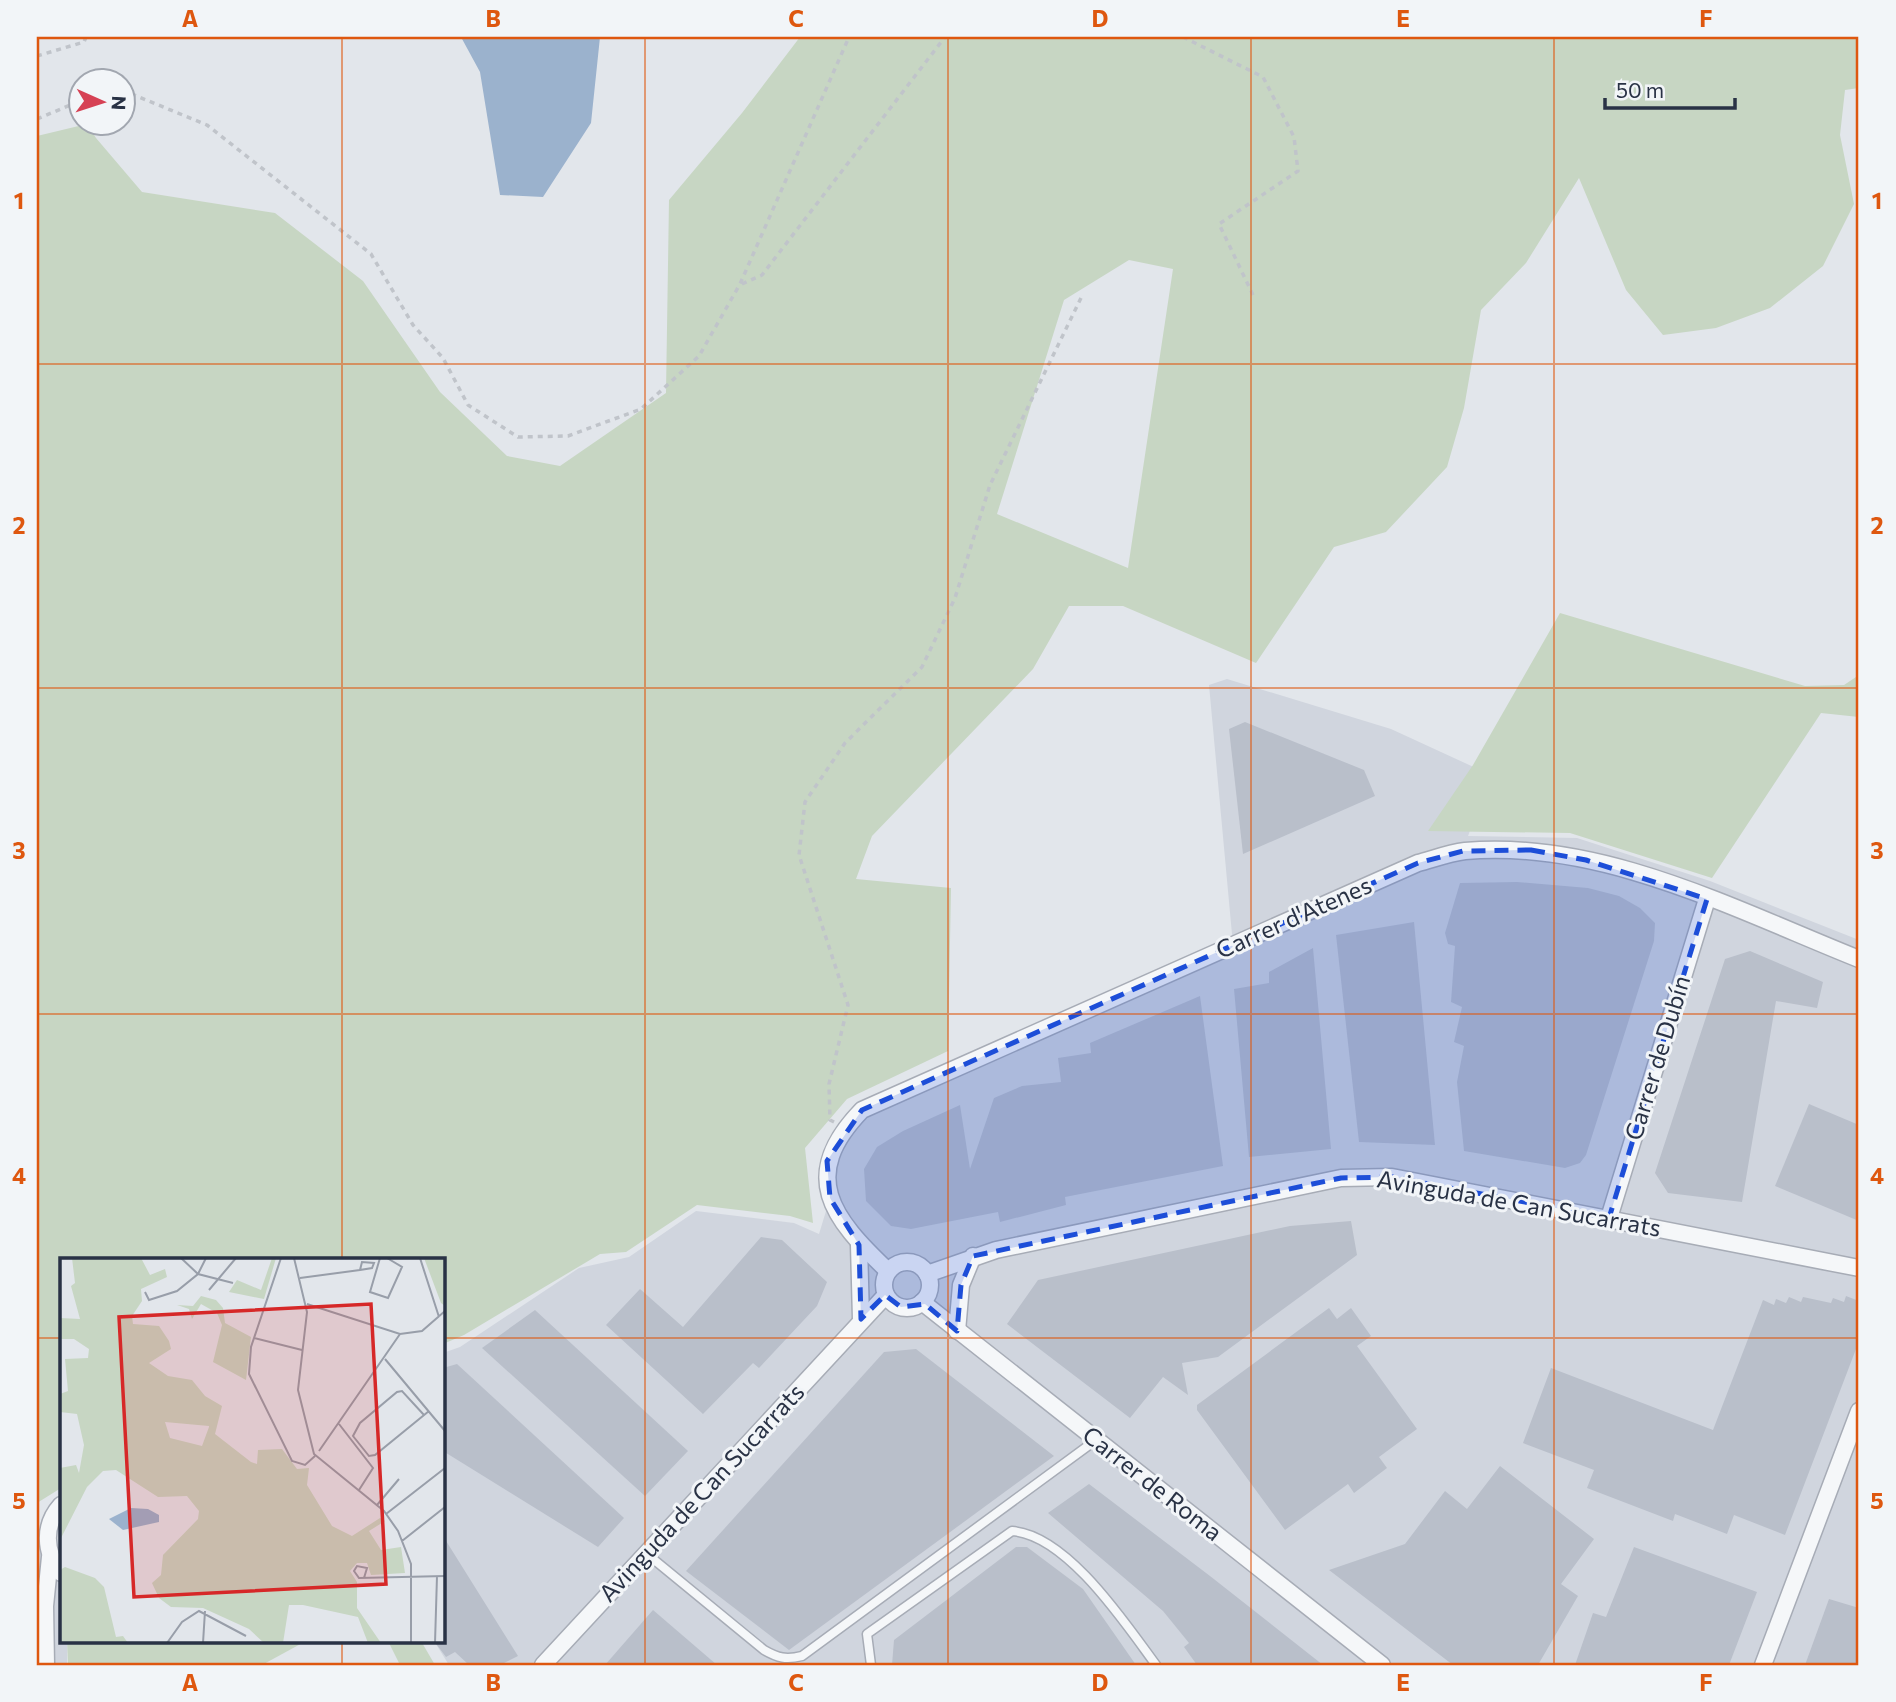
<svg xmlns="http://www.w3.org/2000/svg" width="1896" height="1702" font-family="Commissioner,sans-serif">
<rect width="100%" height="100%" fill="#e2e6eb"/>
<g fill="#d0d5de">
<polygon points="1227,679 1391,729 1491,775 1468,836 1577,838 1710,881 1859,940 1859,1665 449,1665 434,1641 443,1641 443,1353 460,1347 579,1268 629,1257 696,1211 794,1223 819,1234 830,1198 827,1161 862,1110 1233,945 1209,685"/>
<polygon points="37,1538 61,1583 61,1641 67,1641 67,1665 37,1665"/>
</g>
<g fill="#c7d6c3" fill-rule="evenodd">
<path d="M800,37H1859V88L1845,90L1840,135L1854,204L1823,266L1770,308L1716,328L1663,335L1626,290L1579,178L1526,263L1481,310L1464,408L1447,467L1386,532L1334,547L1256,663L1123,606H1069L1033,669L872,836L856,879L951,888L948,1051L847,1099L805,1148L813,1223L790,1216L697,1205L626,1252L600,1254L464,1335L443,1344V1259H61V1488L37,1503V136L87,124L96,138L142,192L275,213L363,281L440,392L507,456L560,466L666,393L669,200L742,113ZM1129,260L1173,269L1128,568L997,514L1064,300Z"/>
<polygon points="1560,613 1805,686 1844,685 1859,675 1859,717 1821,713 1712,878 1570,833 1428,831 1473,765"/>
<polygon points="67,1641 306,1641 262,1665 68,1665"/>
<polygon points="388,1641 421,1641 435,1665 400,1665"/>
</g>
<polygon fill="#9bb2cd" points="461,37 600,37 591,123 543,197 500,195 480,72"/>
<g fill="#b9bfca">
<polygon points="1245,722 1364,770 1375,796 1243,854 1229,729"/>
<polygon points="1517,882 1588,888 1619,896 1640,908 1655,923 1654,941 1586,1155 1580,1163 1565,1168 1464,1151 1457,1082 1464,1046 1454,1042 1462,1007 1451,1002 1455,946 1448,944 1445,933 1460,883"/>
<polygon points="1414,922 1435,1145 1359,1142 1336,935"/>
<polygon points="1313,948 1331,1149 1249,1157 1234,989 1269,983 1269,972"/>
<polygon points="1750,951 1823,982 1817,1008 1776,1001 1742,1202 1668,1193 1655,1173 1725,959"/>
<polygon points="1200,996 1223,1166 1065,1197 1066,1205 1000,1222 998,1212 911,1229 891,1226 866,1201 864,1169 877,1147 903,1131 960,1105 970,1169 994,1098 1022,1086 1061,1082 1058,1058 1091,1053 1090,1043"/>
<polygon points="1809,1104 1859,1125 1859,1221 1775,1186"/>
<polygon points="1351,1221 1357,1255 1218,1357 1182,1363 1188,1395 1163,1377 1130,1418 1007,1324 1038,1280 1290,1226"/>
<polygon points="761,1237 782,1240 827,1282 817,1306 759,1368 753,1363 703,1414 606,1325 640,1289 683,1327"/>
<polygon points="1846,1296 1859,1301 1856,1349 1785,1535 1734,1515 1727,1534 1675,1514 1673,1521 1587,1488 1594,1470 1523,1443 1551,1368 1713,1430 1763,1300 1774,1305 1776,1299 1786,1303 1789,1297 1801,1302 1803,1297 1831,1303 1833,1298 1844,1302"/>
<polygon points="1329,1308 1337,1319 1351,1308 1371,1336 1357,1346 1417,1429 1379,1457 1387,1468 1354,1493 1348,1484 1285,1530 1197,1410 1197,1405"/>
<polygon points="535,1310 688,1451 645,1496 482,1348"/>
<polygon points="916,1349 1054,1456 789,1650 686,1571 884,1352"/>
<polygon points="457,1364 624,1518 598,1547 443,1451 443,1368"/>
<polygon points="1500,1466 1594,1539 1561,1584 1578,1596 1538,1665 1453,1665 1329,1570 1405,1544 1445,1491 1467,1509"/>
<polygon points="1089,1484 1210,1576 1323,1665 1197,1665 1184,1647 1189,1643 1163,1611 1048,1513"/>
<polygon points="443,1536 518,1656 500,1665 469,1665 455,1652 446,1657 434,1641 443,1641"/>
<polygon points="1016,1547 1027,1547 1083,1589 1136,1665 892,1665 894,1640"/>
<polygon points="1634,1547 1757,1592 1729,1665 1575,1665 1593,1613 1606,1617"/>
<polygon points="1829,1599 1859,1608 1859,1665 1805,1665"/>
<polygon points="653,1610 717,1665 605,1665"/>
</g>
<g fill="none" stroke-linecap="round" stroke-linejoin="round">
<g stroke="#a7acb6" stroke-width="11">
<g id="lane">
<path d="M647,1554L764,1650C778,1658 786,1660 802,1656L1096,1440"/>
<path d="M871,1665L867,1634L1012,1531C1067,1535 1125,1623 1156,1665"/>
</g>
</g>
<g stroke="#a7acb6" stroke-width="19">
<g id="street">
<polyline points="1609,1218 1707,899"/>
<polyline points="859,1245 861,1319"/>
<circle cx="907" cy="1285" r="23"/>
<path d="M888,1271C832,1218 798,1176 862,1110L1418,863C1433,859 1449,853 1465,851C1601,839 1736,910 1859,959"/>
<polyline points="927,1274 996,1250 1341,1178 1392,1177 1859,1268"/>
<polyline points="922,1302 1382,1665"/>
<polyline points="957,1331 961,1285 973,1256"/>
<path d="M61,1505C43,1525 44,1552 61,1573"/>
<polyline points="46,1665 45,1606 50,1557"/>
<polyline points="543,1665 886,1295"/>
<polyline points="1763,1665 1859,1411"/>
</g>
</g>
<g stroke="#c0c4ca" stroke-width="3.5" stroke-dasharray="5 5" stroke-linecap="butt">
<polyline points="1183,37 1263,77 1294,137 1298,171 1219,224 1254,297"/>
<polyline points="37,56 84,42 86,37"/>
<polyline points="122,90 207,125 371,254 413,325 443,358 468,405 518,437 568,436 641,409 699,356 740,284 849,37"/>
<polyline points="37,119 80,101"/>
<polyline points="742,284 762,275 945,37"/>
<polyline points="834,1122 830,1120 829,1084 848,1005 799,855 805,802 845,743 922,667 955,598 990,485 1082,296"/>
</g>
<use href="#lane" stroke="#f5f7f9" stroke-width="8"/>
<use href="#street" stroke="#f5f7f9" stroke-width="16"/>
</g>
<path fill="#1d4ed8" fill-opacity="0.2" stroke="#1d4ed8" stroke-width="5" stroke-dasharray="14 9" stroke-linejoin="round" d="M1531,850L1586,860L1707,899L1609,1218L1392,1177L1341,1178L973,1256L961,1285L957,1331L925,1304L901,1307L885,1295L861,1319L859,1245L830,1198L827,1161L862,1110L1418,863L1463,851Z"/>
<path fill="none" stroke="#de570f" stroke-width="2" stroke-opacity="0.55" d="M342,37V1259M645,37V1665M948,37V1665M1251,37V1665M1554,37V1665M37,364H1859M37,688H1859M37,1014H1859M37,1338H61M443,1338H1859M342,1641V1665"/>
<g text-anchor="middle" stroke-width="6" stroke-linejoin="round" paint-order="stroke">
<g font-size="24" fill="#293245" stroke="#f2f5f8">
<text transform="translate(1294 918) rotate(-24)" y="8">Carrer d'Atenes</text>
<text transform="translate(1658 1058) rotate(-73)" y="8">Carrer de Dubín</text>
<text transform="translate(1519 1204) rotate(10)" y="8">Avinguda de Can Sucarrats</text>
<text transform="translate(1152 1484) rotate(38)" y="8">Carrer de Roma</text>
<text transform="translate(702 1493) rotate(-47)" y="8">Avinguda de Can Sucarrats</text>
</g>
</g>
<g transform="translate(60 1258)">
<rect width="385" height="385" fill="#e2e6eb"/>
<path d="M12,0H81L90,17L105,11L107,19L81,31L82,43L72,58L73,66L99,68L109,83L111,91L89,105L108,118L132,122L145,138L162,148L155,176L191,204L197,206L198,192L222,191L237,211L249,210L247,227L272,268L292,278L320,260L325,263L309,273L321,292L341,289L345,315L311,317L307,305H297L290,313L297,324V350L321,385H308L298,359L243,347H229L223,385H204L189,371L143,350L111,349L99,340L92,325L101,317L103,297L138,261L139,253L127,238L98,239L56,212L43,213L27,229L0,282V210L16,207L19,215L24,187L17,156L0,154V136L8,133L5,101L28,100L29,91L14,81H0V60L20,61L11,28L15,25ZM105,164L149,168V169L142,188L110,180ZM212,0H216L204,41L169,34L177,22L201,32ZM364,0H385V48L381,45ZM141,38L156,42L163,50L165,65L191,79L186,122L153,104L162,67L157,55L141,46L132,61L129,51L117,47L133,48ZM5,309L35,320L44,329L56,379L63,378L68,385H0V312Z" fill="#c7d6c3" fill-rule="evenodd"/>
<path d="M71,250L88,251L99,257V264L63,272L49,261Z" fill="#9bb2cd"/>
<path fill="none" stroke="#989ea9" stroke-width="2" d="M121,0L138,16L173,25M221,0L191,89L189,116L232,203L245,207L255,198M234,0L247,54L238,132L254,196L324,253L338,273L351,306V385M320,0L310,34L328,40L342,9L327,0M360,0L379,59M240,20L300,12L312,10L314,5L302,4L300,12M149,32L176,0M85,34L89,42L117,33L138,16L146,0M247,46L340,76L362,73L385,53M194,80L242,92M325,101L385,173M364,157L342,133L337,134L300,165L293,178L309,198L315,197L369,153M279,166L313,210L299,232M259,193L340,76M317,247L339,221M326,256L385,210M342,283L385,249M304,320L307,310L297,308L294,313L299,320L385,318M107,385L122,364L139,353L186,378M143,385L145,353M375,385L377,318"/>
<path fill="#d62828" fill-opacity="0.15" stroke="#d62828" stroke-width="3.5" d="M311,46L326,326L74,339L59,59Z"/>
<rect width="385" height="385" fill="none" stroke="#293245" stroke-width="3.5"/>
</g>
<rect width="1896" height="1702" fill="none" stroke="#f2f5f8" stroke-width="77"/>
<g transform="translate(102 102) rotate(93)"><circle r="33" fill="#f2f5f8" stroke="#a2a7b0" stroke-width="2"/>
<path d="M0-5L12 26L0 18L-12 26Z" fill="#d64154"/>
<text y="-10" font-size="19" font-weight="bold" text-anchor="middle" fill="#293245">N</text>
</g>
<path d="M1605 98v10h130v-10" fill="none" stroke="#293245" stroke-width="3.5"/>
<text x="1616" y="98" font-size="21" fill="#293245" stroke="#f2f5f8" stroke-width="5" paint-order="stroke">50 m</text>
<rect x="38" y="38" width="1819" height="1626" fill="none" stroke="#de570f" stroke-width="2.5"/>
<g font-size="23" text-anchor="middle" font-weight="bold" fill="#de570f">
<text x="190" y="27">A</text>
<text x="493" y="27">B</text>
<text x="796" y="27">C</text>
<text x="1100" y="27">D</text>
<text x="1403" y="27">E</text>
<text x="1706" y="27">F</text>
<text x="19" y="209">1</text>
<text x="1877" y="209">1</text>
<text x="19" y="534">2</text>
<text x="1877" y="534">2</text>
<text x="19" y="859">3</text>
<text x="1877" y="859">3</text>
<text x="19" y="1184">4</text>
<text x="1877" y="1184">4</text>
<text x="19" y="1509">5</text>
<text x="1877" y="1509">5</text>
<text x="190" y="1691">A</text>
<text x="493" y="1691">B</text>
<text x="796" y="1691">C</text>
<text x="1100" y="1691">D</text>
<text x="1403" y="1691">E</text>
<text x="1706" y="1691">F</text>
</g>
</svg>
